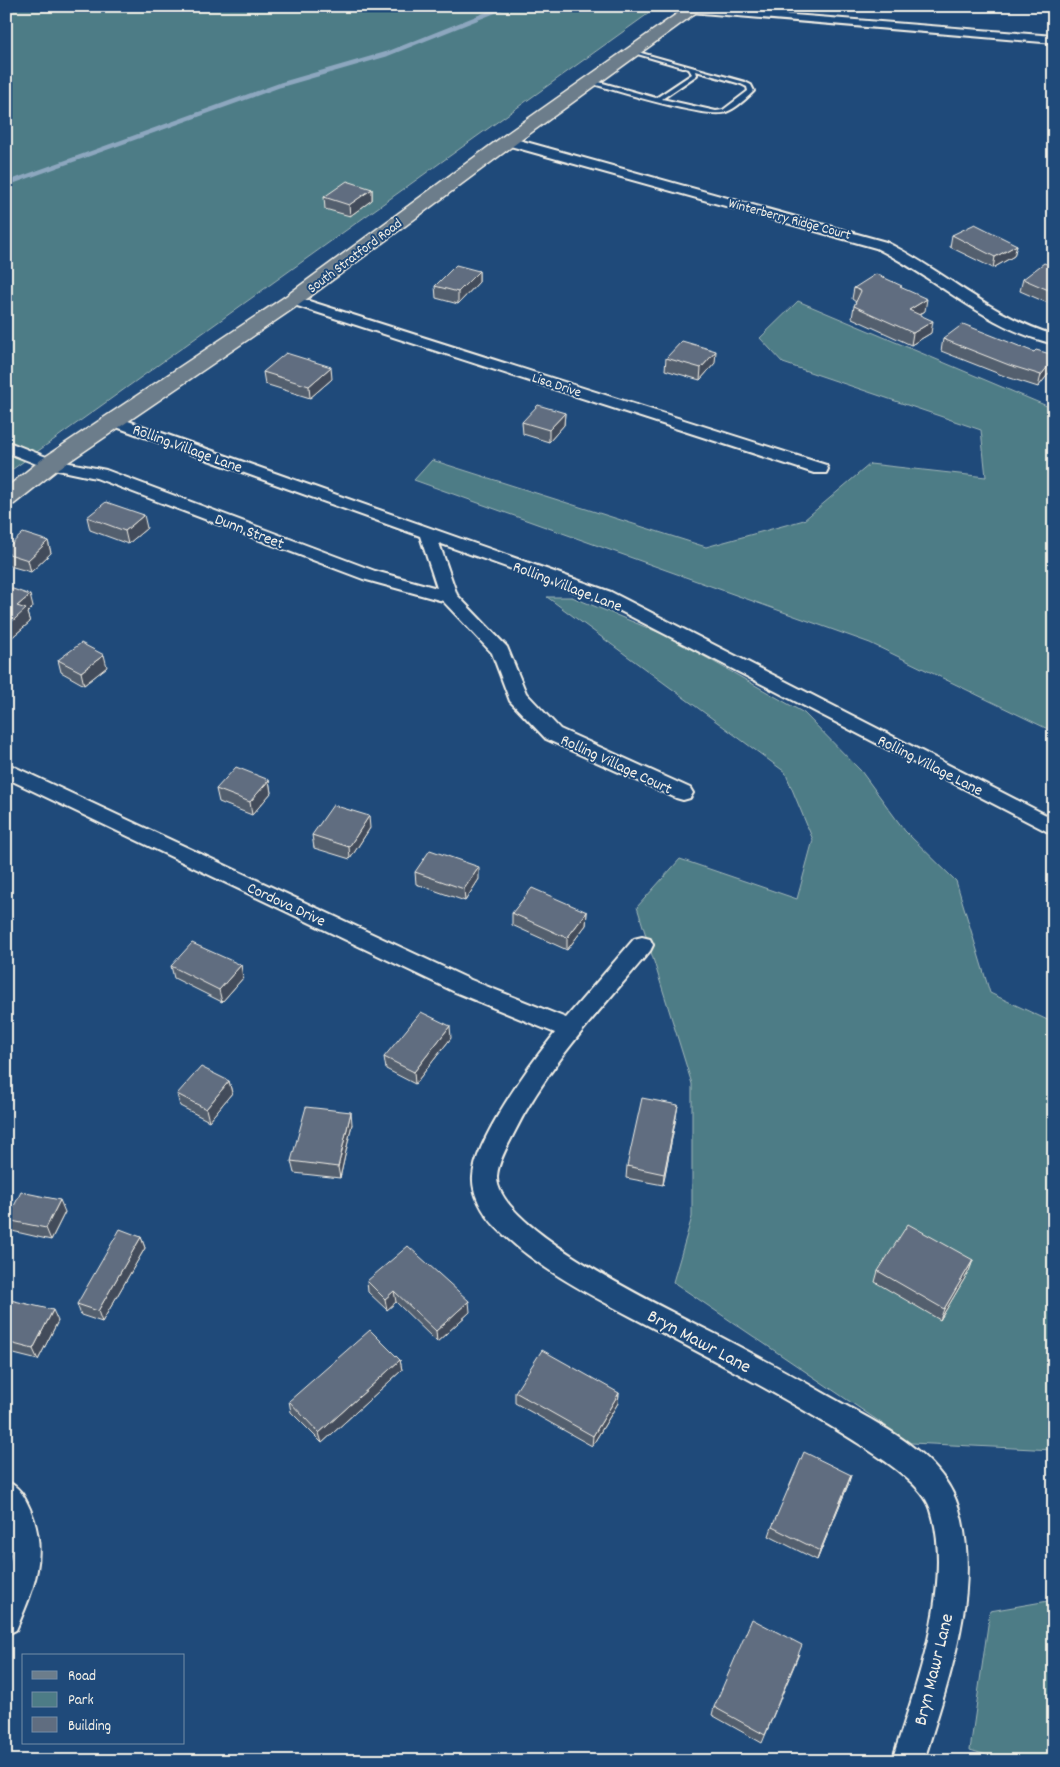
<svg xmlns="http://www.w3.org/2000/svg" width="1060" height="1767" font-family="Dekko,sans-serif">
<rect width="100%" height="100%" fill="#1f4a7a"/>
<filter id="ink" filterUnits="userSpaceOnUse"><feTurbulence type="fractalNoise" baseFrequency=".02" numOctaves="2"/><feDisplacementMap in="SourceGraphic" scale="10" xChannelSelector="R" yChannelSelector="G"/><feConvolveMatrix kernelMatrix="1 2 1 2 8 2 1 2 1" color-interpolation-filters="sRGB"/></filter>
<g filter="url(#ink)">
<g fill="#4d7c86" stroke="#a0b6b7">
<polygon points="6,6 659,6 6,474"/>
<polygon points="798,301 1054,409 1054,732 870,643 414,480 432,460 706,547 804,520 870,464 986,477 981,430 783,363 760,338"/>
<polygon points="547,597 572,597 670,637 804,713 861,771 905,831 956,881 990,993 1054,1023 1054,1450 911,1443 673,1282 692,1217 692,1084 637,907 680,859 797,899 813,840 785,772"/>
<polygon points="1054,1600 1054,1761 1006,1761 970,1750 990,1611"/>
</g>
<g fill="none" stroke-linecap="round" stroke-linejoin="round">
<polyline stroke="#8da7bf" stroke-width="4.5" points="6,184 280,85 387,54 507,6"/>
<g stroke="#f4f1e8" stroke-width="4">
<path id="service" d="M634,51L745,82L751,85L754,91C747,98 735,109 726,112C709,120 613,90 590,83V81L592,80L656,98L692,74L689,69L634,53ZM696,71L741,84L747,87L748,91L723,110L716,111L662,99L697,75Z"/>
</g>
<g stroke="#f4f1e8" stroke-width="4">
<g id="minor">
<polygon points="694,7 1054,36 1054,43 690,12 688,10"/>
<path d="M508,137L886,242C944,271 991,316 1054,335V344C986,328 937,278 876,248L503,144L502,141L503,138Z"/>
<polygon points="293,296 826,465 828,469 826,473 814,473 288,303 286,300"/>
<polygon points="114,416 611,592 1054,819 1054,835 599,600 439,543 457,595 507,647 526,693 560,729 690,788 693,793 690,798 683,800 676,798 546,739 510,701 492,653 443,601 363,579 96,478 44,467 6,452 6,441 54,460 106,470 375,571 437,588 420,536 108,424 106,421"/>
<path d="M6,763L471,980L566,1018L634,939L642,937L650,939L653,945L650,951C601,1009 547,1066 513,1135C507,1147 498,1162 497,1176C494,1229 675,1313 719,1336C755,1355 791,1374 827,1395C874,1422 943,1452 959,1509C983,1591 947,1683 924,1761H892C915,1689 954,1584 931,1510C923,1483 876,1455 853,1440C788,1399 719,1363 651,1327C598,1299 537,1270 495,1226C483,1213 472,1194 473,1177C475,1140 531,1063 555,1033L455,992L6,778Z"/>
<path d="M6,1481C20,1487 24,1496 30,1509C49,1554 34,1588 16,1630L6,1635V1580L11,1555L6,1522Z"/>
</g>
</g>
<g stroke="#f4f1e8" stroke-width="3">
<polygon id="primary" points="688,6 705,6 514,145 300,304 58,469 14,504 6,505 6,488 42,459 286,296 502,137"/>
</g>
<use href="#service" fill="#1f4a7a" fill-rule="evenodd"/>
<use href="#minor" fill="#1f4a7a" fill-rule="evenodd"/>
<use href="#primary" fill="#6c7d8b" fill-rule="evenodd"/>
</g>
<g fill="#535e6e" stroke="#f4f1e8">
<polygon points="372,189 372,200 350,216 325,209 324,197"/>
<polygon points="952,235 1017,245 1014,256 993,268 950,247"/>
<polygon points="1054,267 1054,301 1050,304 1020,291 1023,279"/>
<polygon points="479,271 479,282 458,304 436,298 435,286"/>
<polygon points="854,288 902,288 925,311 919,315 931,333 911,345 852,318 854,306 856,302 852,299"/>
<polygon points="943,339 1034,352 1054,359 1054,366 1053,368 1038,387 1007,377 941,351"/>
<polygon points="666,358 715,363 700,380 665,370"/>
<polygon points="263,372 332,379 310,398 265,384"/>
<polygon points="565,413 564,425 549,442 523,434 522,422"/>
<polygon points="87,517 147,528 128,544 90,530"/>
<polygon points="48,541 51,553 31,572 6,565 6,549"/>
<polygon points="6,587 33,607 27,613 30,622 10,639 6,638"/>
<polygon points="58,660 107,667 84,685 61,672"/>
<polygon points="269,780 271,793 252,815 219,802 216,789"/>
<polygon points="370,828 350,859 314,848 312,835"/>
<polygon points="415,872 479,879 465,901 416,884"/>
<polygon points="587,912 586,925 567,950 512,925 512,913"/>
<polygon points="241,965 243,978 222,1002 174,978 171,966"/>
<polygon points="451,1038 415,1084 386,1069 384,1057"/>
<polygon points="229,1081 232,1093 209,1121 180,1106 177,1094"/>
<polygon points="676,1117 663,1185 626,1178 627,1166"/>
<polygon points="352,1124 340,1178 294,1173 291,1161"/>
<polygon points="65,1212 51,1240 12,1231 7,1220"/>
<polygon points="141,1237 145,1248 102,1322 81,1315 77,1304"/>
<polygon points="973,1260 969,1271 940,1320 875,1282 878,1271"/>
<polygon points="367,1281 470,1312 437,1342 396,1302 387,1310 368,1292"/>
<polygon points="6,1299 58,1321 38,1360 6,1352"/>
<polygon points="400,1360 402,1370 322,1443 291,1412 289,1401"/>
<polygon points="515,1392 619,1393 618,1403 592,1446 515,1403"/>
<polygon points="848,1485 817,1560 769,1536 772,1527"/>
<polygon points="799,1654 762,1743 712,1715 714,1707"/>
</g>
<g fill="#434c5a" stroke="#f4f1e8">
<polygon points="372,189 372,200 350,216 349,205"/>
<polygon points="1017,245 1014,256 993,268 995,257"/>
<polygon points="479,271 479,282 458,304 458,292"/>
<polygon points="1054,291 1054,301 1050,304 1053,292"/>
<polygon points="927,299 925,311 907,322 909,310"/>
<polygon points="933,321 931,333 911,345 913,333"/>
<polygon points="716,351 715,363 700,380 701,368"/>
<polygon points="1054,359 1053,368 1038,387 1041,375"/>
<polygon points="331,367 332,379 310,398 309,386"/>
<polygon points="565,413 564,425 549,442 549,430"/>
<polygon points="144,515 147,528 128,544 125,531"/>
<polygon points="48,541 51,553 31,572 28,560"/>
<polygon points="30,595 33,607 27,613 30,622 10,639 6,627 17,606"/>
<polygon points="104,655 107,667 84,685 81,672"/>
<polygon points="269,780 271,793 252,815 250,802"/>
<polygon points="369,816 370,828 350,859 349,847"/>
<polygon points="479,867 479,879 465,901 464,889"/>
<polygon points="587,912 586,925 567,950 567,938"/>
<polygon points="241,965 243,978 222,1002 219,990"/>
<polygon points="450,1026 451,1038 415,1084 414,1072"/>
<polygon points="229,1081 232,1093 209,1121 206,1109"/>
<polygon points="678,1105 676,1117 663,1185 664,1174"/>
<polygon points="351,1112 352,1124 340,1178 338,1167"/>
<polygon points="60,1200 65,1212 51,1240 46,1228"/>
<polygon points="141,1237 145,1248 102,1322 98,1311"/>
<polygon points="973,1260 969,1271 940,1320 944,1309"/>
<polygon points="394,1291 396,1302 387,1310 385,1299"/>
<polygon points="469,1301 470,1312 437,1342 436,1331"/>
<polygon points="53,1310 58,1321 38,1360 33,1349"/>
<polygon points="400,1360 402,1370 322,1443 319,1433"/>
<polygon points="619,1393 618,1403 592,1446 593,1436"/>
<polygon points="851,1475 848,1485 817,1560 820,1551"/>
</g>
<g fill="#606d80" stroke="#f4f1e8">
<polygon points="347,181 372,189 349,205 324,197"/>
<polygon points="975,224 1017,245 995,257 952,235"/>
<polygon points="1044,263 1054,267 1054,291 1053,292 1023,279"/>
<polygon points="456,265 479,271 458,292 435,286"/>
<polygon points="876,274 902,286 900,287 927,299 909,310 933,321 913,333 854,306 861,291 854,288"/>
<polygon points="963,324 1034,352 1036,350 1054,355 1054,359 1041,375 1009,365 943,339"/>
<polygon points="682,341 716,351 701,368 666,358"/>
<polygon points="286,353 331,367 309,386 263,372"/>
<polygon points="538,405 565,413 549,430 522,422"/>
<polygon points="106,502 144,515 125,531 87,517"/>
<polygon points="23,533 48,541 28,560 6,553 6,549"/>
<polygon points="6,587 7,587 30,595 17,606 26,609 6,627"/>
<polygon points="81,643 104,655 81,672 58,660"/>
<polygon points="236,767 269,780 250,802 216,789"/>
<polygon points="333,805 369,816 349,847 312,835"/>
<polygon points="430,850 479,867 464,889 415,872"/>
<polygon points="532,888 587,912 567,938 512,913"/>
<polygon points="192,943 241,965 219,990 171,966"/>
<polygon points="421,1012 450,1026 414,1072 384,1057"/>
<polygon points="201,1067 229,1081 206,1109 177,1094"/>
<polygon points="642,1098 678,1105 664,1174 627,1166"/>
<polygon points="306,1107 351,1112 338,1167 291,1161"/>
<polygon points="21,1192 60,1200 46,1228 7,1220"/>
<polygon points="908,1224 973,1260 944,1309 878,1271"/>
<polygon points="120,1229 141,1237 98,1311 77,1304"/>
<polygon points="408,1246 469,1301 436,1331 394,1291 385,1299 367,1281"/>
<polygon points="6,1299 53,1310 33,1349 6,1342"/>
<polygon points="370,1330 400,1360 319,1433 289,1401"/>
<polygon points="542,1350 619,1393 593,1436 515,1392"/>
<polygon points="804,1452 851,1475 820,1551 772,1527"/>
<polygon points="752,1619 802,1645 765,1735 714,1707"/>
<polygon points="690,1755 700,1761 687,1761"/>
</g>
</g>
<g text-anchor="middle" stroke-width="4" stroke-linejoin="round" paint-order="stroke">
<g font-size="14" fill="#f4f1e8" stroke="#1f4a7a">
<text transform="translate(790 218) rotate(15)" y="5">Winterberry Ridge Court</text>
<text transform="translate(354 255) rotate(-37)" y="5">South Stratford Road</text>
<text transform="translate(557 384) rotate(18)" y="5">Lisa Drive</text>
</g>
<g font-size="16" fill="#f4f1e8" stroke="#1f4a7a">
<text transform="translate(188 447) rotate(20)" y="6">Rolling Village Lane</text>
<text transform="translate(250 530) rotate(21)" y="6">Dunn Street</text>
<text transform="translate(568 585) rotate(21)" y="6">Rolling Village Lane</text>
<text transform="translate(617 763) rotate(25)" y="6">Rolling Village Court</text>
<text transform="translate(931 764) rotate(27)" y="6">Rolling Village Lane</text>
<text transform="translate(287 903) rotate(25)" y="6">Cordova Drive</text>
</g>
<g font-size="19" fill="#f4f1e8" stroke="#1f4a7a">
<text transform="translate(700 1340) rotate(28)" y="7">Bryn Mawr Lane</text>
<text transform="translate(932 1669) rotate(-76)" y="7">Bryn Mawr Lane</text>
</g>
</g>
<rect width="1060" height="1767" fill="none" stroke="#1f4a7a" stroke-width="25"/>
<rect x="12" y="12" width="1035" height="1742" fill="none" stroke="#f4f1e8" stroke-width="2" filter="url(#ink)"/>
<rect x="22" y="1654" width="162" height="90" fill="#1f4a7a" stroke="#748da6"/>
<rect x="32" y="1671" width="25" height="8" fill="#6c7d8b" stroke="#748da6"/>
<text x="68" y="1680" font-size="15" fill="#f4f1e8">Road</text>
<rect x="32" y="1692" width="25" height="15" fill="#4d7c86" stroke="#748da6"/>
<text x="68" y="1704" font-size="15" fill="#f4f1e8">Park</text>
<rect x="32" y="1717" width="25" height="15" fill="#606d80" stroke="#748da6"/>
<text x="68" y="1730" font-size="15" fill="#f4f1e8">Building</text>
</svg>
